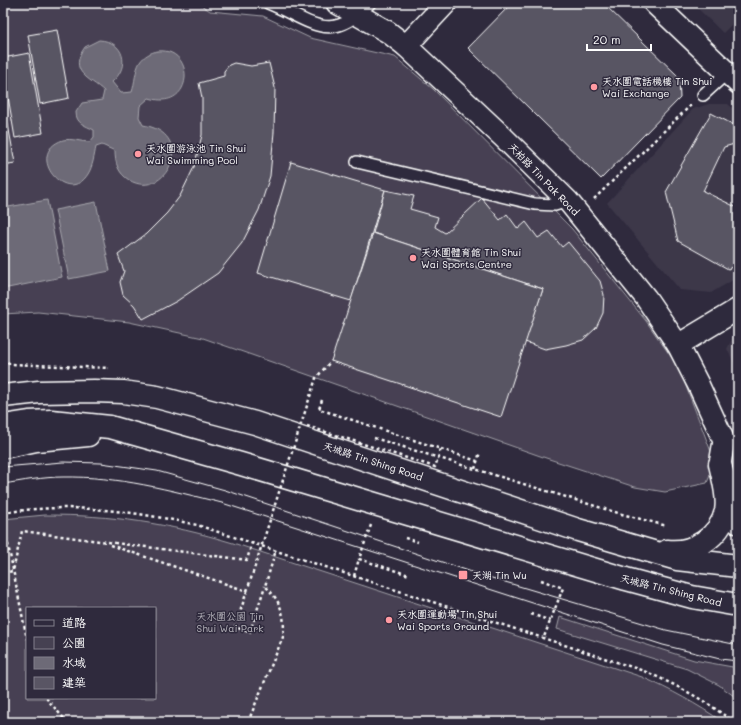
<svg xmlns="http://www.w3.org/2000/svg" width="741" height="725" font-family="Mali,'LXGW WenKai TC',sans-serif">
<rect width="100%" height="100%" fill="#2f2a3d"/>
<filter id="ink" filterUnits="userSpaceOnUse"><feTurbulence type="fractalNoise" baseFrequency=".025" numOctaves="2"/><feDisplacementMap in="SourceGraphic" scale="8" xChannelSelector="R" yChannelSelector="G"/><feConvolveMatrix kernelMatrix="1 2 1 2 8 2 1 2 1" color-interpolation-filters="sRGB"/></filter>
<g filter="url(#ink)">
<g fill="#3c3749">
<polygon points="692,3 738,3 738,18 723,33"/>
<polygon points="709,104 728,104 738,113 738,277 711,293 680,290 607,203 693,109"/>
<polygon points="738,326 738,371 727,349"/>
</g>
<g fill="#464152" stroke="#a2a0a8" fill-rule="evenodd">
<polygon points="3,3 198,3 210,11 263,16 310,38 395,57 433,89 572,229 646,321 679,368 715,462 707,483 665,492 635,487 546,458 203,338 129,322 38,312 3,314"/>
<path d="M45,515C113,515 167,523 233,543L642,677C671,690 697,704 723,722H3V519ZM27,608H155V698H27Z"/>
<polygon points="560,617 694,660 738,668 738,699 719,685 687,669 557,629"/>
</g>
<g fill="#6d6a77" stroke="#a7a6ad">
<path d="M99,40C124,41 131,66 112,82L121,93L132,92C135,83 135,70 140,62C144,56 151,52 158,51C196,47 195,112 149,98L140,106L139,117L143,125C198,134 166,202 129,180C118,173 115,163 115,151L102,145L96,147C94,156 93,166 88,174C67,208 23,153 63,140C72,138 81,142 90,142L94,137V130C85,125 76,124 76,112L82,103L102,100L104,91C90,78 67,72 85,47Z"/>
<polygon points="47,200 62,277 3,289 3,208"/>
<polygon points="96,202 110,271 69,279 55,210"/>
</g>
<g fill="#595564" stroke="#fff">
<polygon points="512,3 603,3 679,77 680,98 601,179 468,48"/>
<polygon points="57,30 69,98 40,104 28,35"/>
<polygon points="29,53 43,133 15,138 3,67 3,58"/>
<polygon points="234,63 251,66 269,63 275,88 274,132 270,176 259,210 242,243 218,273 177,301 143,319 134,305 123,295 120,282 124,271 118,255 146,234 167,213 180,196 194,167 202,135 202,98 199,83 224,76 224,71 229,65"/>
<polygon points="3,97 15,163 3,165"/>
<polygon points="711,113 738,127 738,143 724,147 703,191 738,208 738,264 728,269 678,241 666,192"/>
<polygon points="291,162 385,190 351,301 258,273"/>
<polygon points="385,190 414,196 410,209 438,217 435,227 445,233 482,198 500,220 507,214 518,229 526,222 538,238 549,231 562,247 568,242 600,281 604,295 603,313 596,328 583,340 566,345 545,349 525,342 543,289 373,233"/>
<polygon points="373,233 543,289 501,417 331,361"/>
</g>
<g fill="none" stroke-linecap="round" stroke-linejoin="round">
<g stroke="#fff" stroke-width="14">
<g id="service">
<path d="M268,3C312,21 330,46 370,3"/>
<polyline points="703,95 728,72"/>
<polyline points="357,162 535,204 555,205 568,201"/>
</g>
</g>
<g stroke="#fff" stroke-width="24">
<g id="minor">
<polyline points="337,3 388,32 406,46 502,136 568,201 646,298 678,345 698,384 724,441 720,464 738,523"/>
<polyline points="654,3 738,83"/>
<polyline points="406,46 446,3"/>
<polyline points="678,345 738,309"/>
</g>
</g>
<g stroke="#fff" stroke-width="25">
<g id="secondary">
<polyline points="3,396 39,392 94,391 123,392 157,397 255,423 578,530 677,559 738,566"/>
<polyline points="3,426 29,422 51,421 110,427 241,464 626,579 692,597 738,605"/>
<polyline points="3,447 36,440 88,435"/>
<path d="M667,551C693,554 720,537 726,511C729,496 723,478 720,464"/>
</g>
</g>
<g stroke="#fff" stroke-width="2.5" stroke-dasharray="3 3" stroke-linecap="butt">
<polyline points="594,199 691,105"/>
<polyline points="3,358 10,364 109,368"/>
<polyline points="322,400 319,409 325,411"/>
<polyline points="374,438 618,513 667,526"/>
<polyline points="441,449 477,461"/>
<polyline points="475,469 480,452"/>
<path d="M3,513C68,502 134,511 197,525L644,671C676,685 706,700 733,722"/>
<polyline points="3,520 27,639"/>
<polyline points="371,525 359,559 409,575"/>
<polyline points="405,538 418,542"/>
<polyline points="110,545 247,591 235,627 250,632 265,586"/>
<polyline points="3,573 13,571 22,531 247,560 252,543"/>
<polyline points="354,576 359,559"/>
<polyline points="541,580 563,588 544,637"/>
<polyline points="531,614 551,621"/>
<polyline points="46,698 67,722"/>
<path d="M248,722L283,637C286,616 281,601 265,586L276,550"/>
</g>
<use href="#service" stroke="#2f2a3d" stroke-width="11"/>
<use href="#minor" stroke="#2f2a3d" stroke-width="21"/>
<use href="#secondary" stroke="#2f2a3d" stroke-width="22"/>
<g stroke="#fff" stroke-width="1">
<polyline points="3,467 63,462 101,463 157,471 225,490 475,573 666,630 738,645"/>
<path d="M3,484C23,481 43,477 63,477C118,476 170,490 222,503L663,645L720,659L738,661"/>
</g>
<g stroke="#fff" stroke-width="2.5" stroke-dasharray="3 3" stroke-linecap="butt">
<polyline points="307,426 435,467 441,449 325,411"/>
<polyline points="247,591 316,378 331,361"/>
</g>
</g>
</g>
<g fill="#ff9aa2" stroke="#2f2a3d" stroke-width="1.5">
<circle cx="594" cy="87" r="4"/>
<circle cx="138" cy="154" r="4"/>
<circle cx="413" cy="258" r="4"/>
<rect x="458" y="570" width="10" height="10" rx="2"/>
<circle cx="389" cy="620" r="4"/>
</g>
<g text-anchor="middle" stroke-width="3" stroke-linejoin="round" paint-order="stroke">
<g font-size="10" fill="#fff" stroke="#2f2a3d" text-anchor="start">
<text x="602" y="85">天水圍電話機樓 Tin Shui<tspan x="602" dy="12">Wai Exchange</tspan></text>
<text x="146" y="152">天水圍游泳池 Tin Shui<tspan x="146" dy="12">Wai Swimming Pool</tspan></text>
<text x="421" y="256">天水圍體育館 Tin Shui<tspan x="421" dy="12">Wai Sports Centre</tspan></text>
<text x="472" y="579">天湖 Tin Wu</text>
<text x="397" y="618">天水圍運動場 Tin Shui<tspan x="397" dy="12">Wai Sports Ground</tspan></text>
</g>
<g font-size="10" fill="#fff" stroke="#2f2a3d">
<text transform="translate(544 179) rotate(46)" y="4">天柏路 Tin Pak Road</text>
<text transform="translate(373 461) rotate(18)" y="4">天城路 Tin Shing Road</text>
<text transform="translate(671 590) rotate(14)" y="4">天城路 Tin Shing Road</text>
</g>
<g font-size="10" fill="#b5b3ba" stroke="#2f2a3d">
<text x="230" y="620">天水圍公園 Tin<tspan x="230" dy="12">Shui Wai Park</tspan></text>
</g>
</g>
<rect width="741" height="725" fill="none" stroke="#2f2a3d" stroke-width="16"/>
<rect x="8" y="8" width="725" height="709" fill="none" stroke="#fff" stroke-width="1.5" filter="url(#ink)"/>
<rect x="26" y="607" width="130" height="92" fill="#2f2a3d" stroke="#827f8b"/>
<rect x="34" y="620" width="20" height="6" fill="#2f2a3d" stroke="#827f8b"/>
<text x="62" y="627" font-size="12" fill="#ffffff">道路</text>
<rect x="34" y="637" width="20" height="12" fill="#464152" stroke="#827f8b"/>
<text x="62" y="647" font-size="12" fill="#ffffff">公園</text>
<rect x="34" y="657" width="20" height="12" fill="#6d6a77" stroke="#827f8b"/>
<text x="62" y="667" font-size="12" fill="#ffffff">水域</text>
<rect x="34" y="677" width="20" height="12" fill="#595564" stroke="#827f8b"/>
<text x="62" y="687" font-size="12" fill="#ffffff">建築</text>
<path d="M587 44v6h64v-6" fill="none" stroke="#ffffff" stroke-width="2"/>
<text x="593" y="44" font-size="12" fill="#ffffff" stroke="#2f2a3d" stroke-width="3" paint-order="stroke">20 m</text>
</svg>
